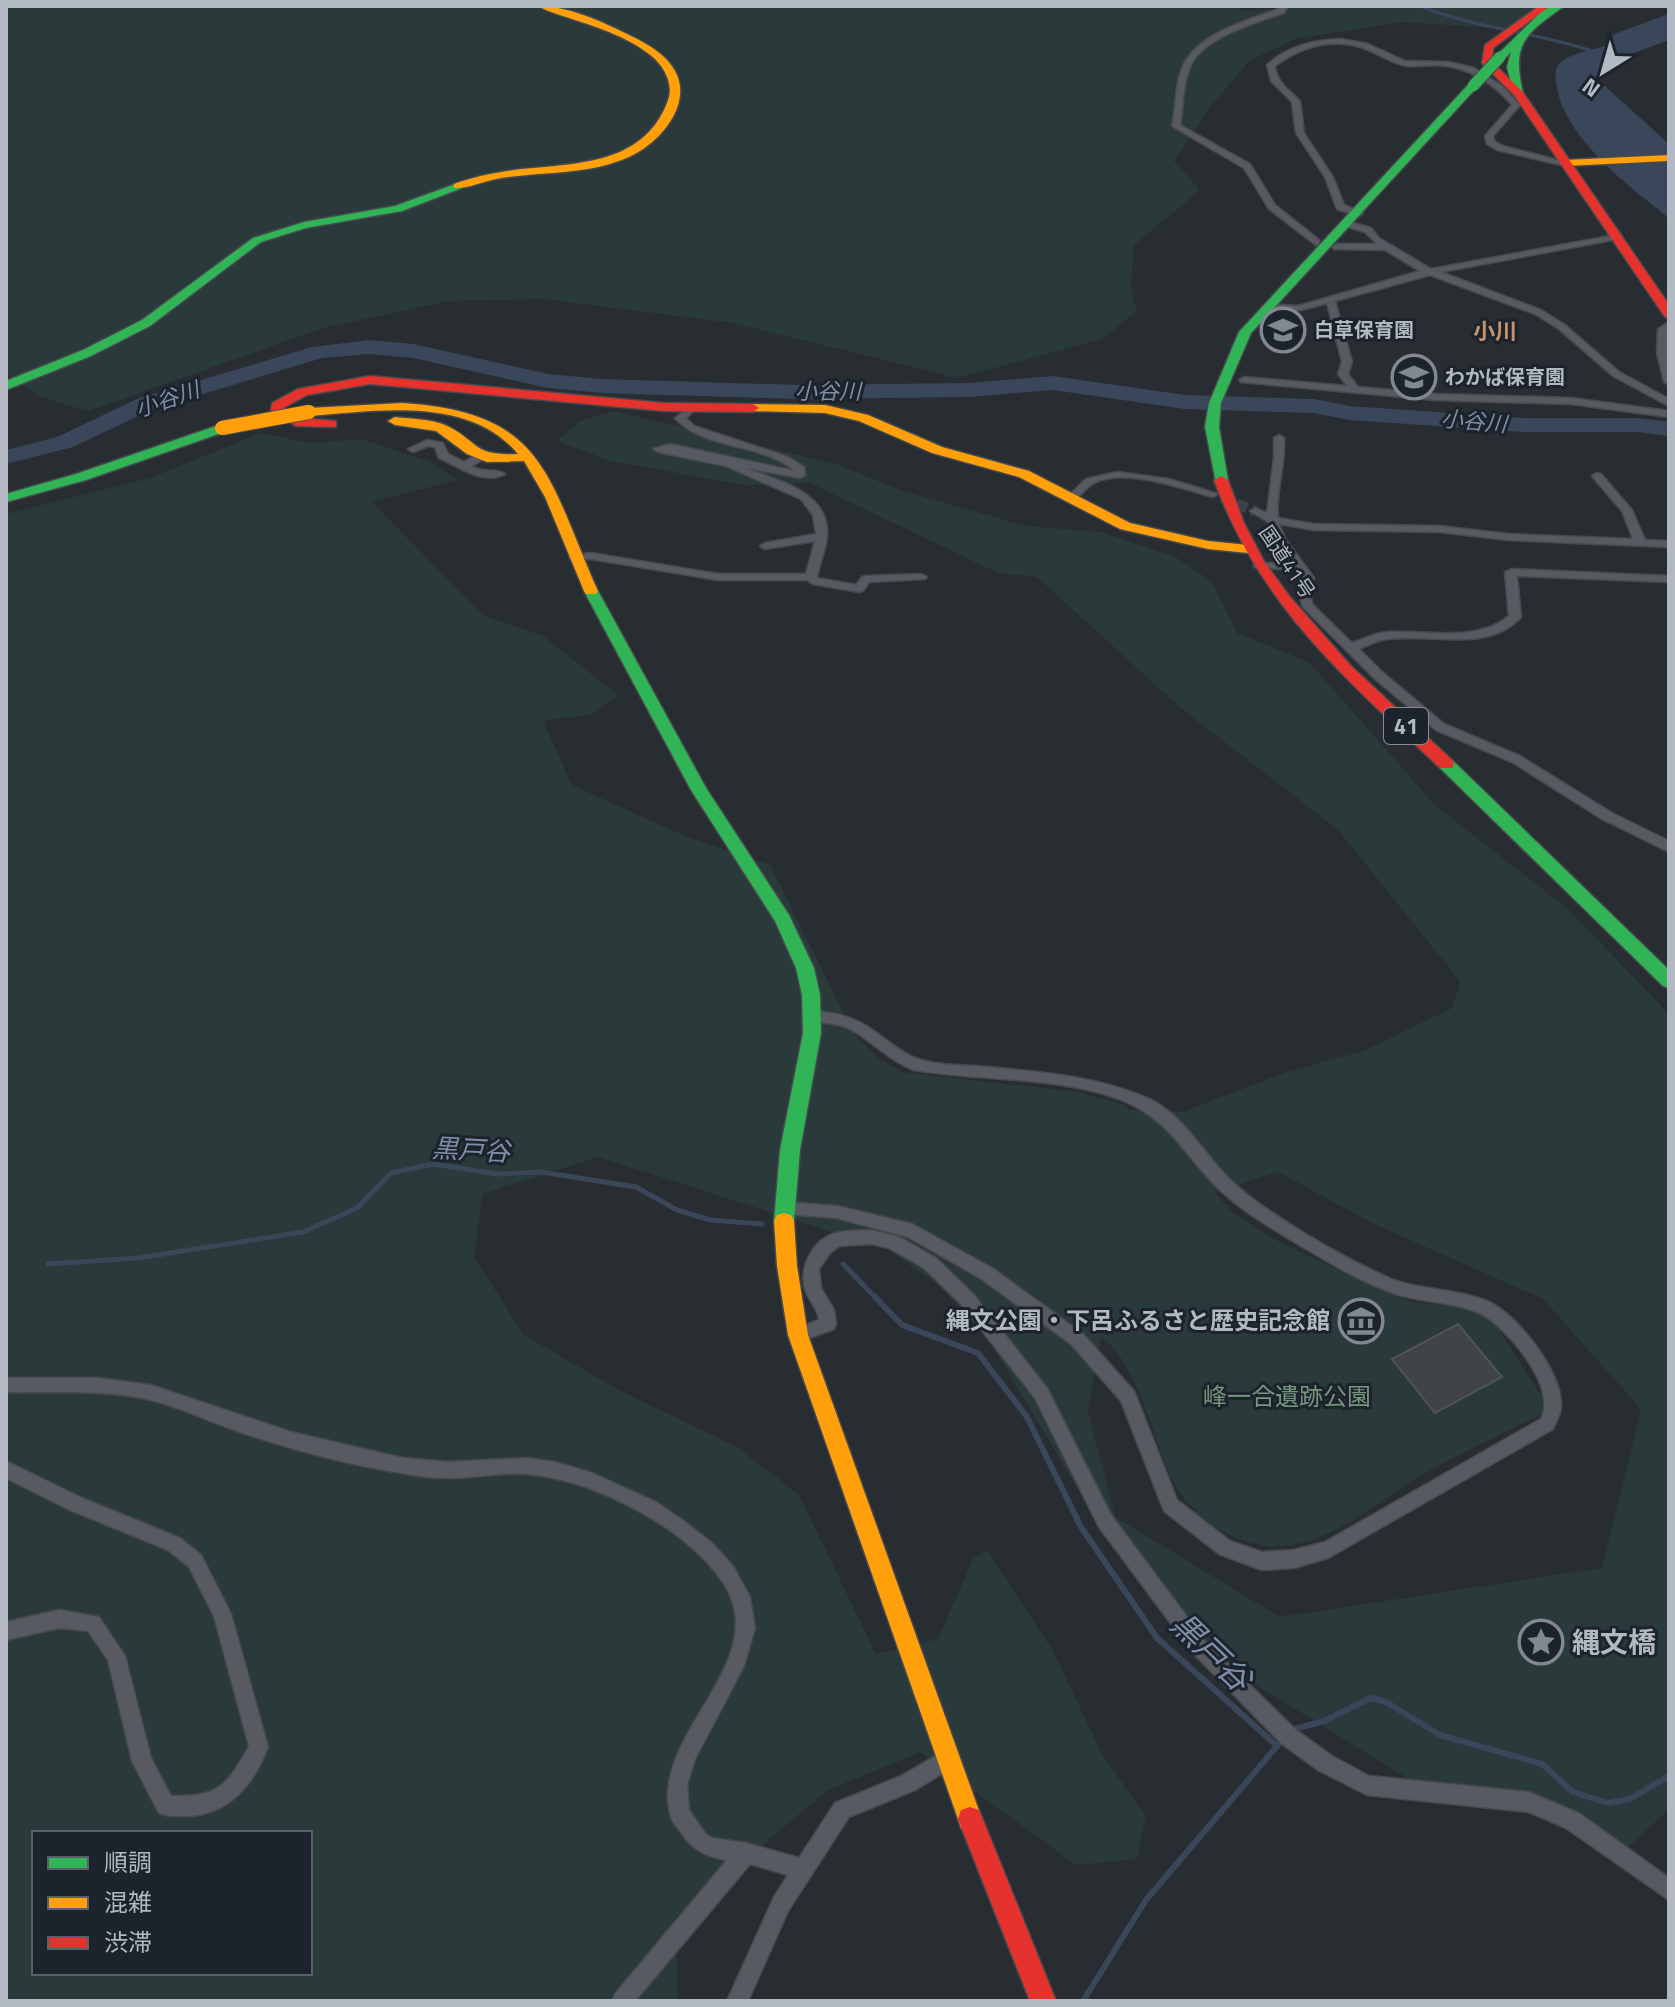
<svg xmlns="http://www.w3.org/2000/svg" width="1675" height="2007" font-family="'Titillium Web','Noto Sans JP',sans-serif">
<rect width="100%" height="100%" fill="#282d32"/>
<g fill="#2a393a" fill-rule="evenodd">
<polygon points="6,6 1227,6 1247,11 1320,6 1563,6 1520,30 1404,22 1299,38 1250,60 1210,107 1174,161 1200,190 1134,245 1131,287 1137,311 1102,339 957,378 733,323 544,299 448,301 324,328 88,411 40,397 6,374"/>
<path d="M614,411L836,464L903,491L1027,526L1102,532L1174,556L1211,581L1237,633L1309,662L1435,805L1568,909L1669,1014V1809L1618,1857L1560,1822L1412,1781L1245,1678L1153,1604L1081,1494L980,1325L936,1284L889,1250L598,1157L483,1194L474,1257L524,1335L619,1390L737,1447L799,1495L876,1654L938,1639L973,1559L987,1550L1053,1651L1102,1754L1146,1817L1137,1859L1076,1865L921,1752L828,1790L676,1917L678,2001H6V514L150,478L261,433L309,443L360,439L429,461L457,480L372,502L484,616L543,636L618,695L592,714L543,721L572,785L685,836L770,865L854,1034L880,1059L902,1072L1078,1092L1122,1104L1130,1110L1183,1112L1289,1071L1364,1051L1452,1008L1460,981L1338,830L1182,709L1037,577L998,573L810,483L744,485L611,461L557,441L580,421ZM1278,1172L1374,1224L1543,1299L1641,1409L1602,1568L1280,1617L1115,1517L1088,1411L1101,1337C1137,1362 1151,1431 1168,1471C1178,1495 1197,1517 1220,1530C1302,1577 1359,1511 1427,1472C1464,1451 1503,1434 1541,1414L1543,1398L1497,1327L1485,1316L1462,1307L1411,1302L1319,1261L1274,1239L1231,1211L1214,1192ZM34,1833H310V1973H34Z"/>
</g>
<path fill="#3a4659" d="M1669,14V40L1613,61L1596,78L1669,144V218C1629,186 1562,137 1556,82C1556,75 1554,70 1559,64C1568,53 1596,50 1610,44L1614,34Z"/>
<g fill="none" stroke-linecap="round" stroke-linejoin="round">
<path stroke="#3a4659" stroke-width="3" d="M1420,6C1477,29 1537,32 1595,52"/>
<g stroke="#3a4659" stroke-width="5">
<polyline points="48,1264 138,1258 303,1232 357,1208 391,1173 433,1164 498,1174 541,1172 636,1187 677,1210 710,1220 762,1224"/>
<polyline points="843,1264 877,1299"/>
</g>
<g stroke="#3a4659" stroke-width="6">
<polyline points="875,1297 902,1325 978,1353 1027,1417 1081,1527 1157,1638 1276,1745"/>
<polyline points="1291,1730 1324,1721 1371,1698 1386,1702 1440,1735 1542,1764 1573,1792 1608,1803 1630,1799 1669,1776"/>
<polyline points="1083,2001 1146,1900 1284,1738"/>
</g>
<polygon fill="#3a4659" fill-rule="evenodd" points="369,340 413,344 548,374 602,379 801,385 970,383 1053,376 1185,395 1314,399 1349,406 1523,418 1638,418 1669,422 1669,436 1638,432 1523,432 1349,420 1314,413 1185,409 1053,390 970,397 801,399 602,393 548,388 413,358 369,354 322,358 153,409 73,447 6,464 6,450 57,437 137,399 312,347"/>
</g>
<polygon fill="#404449" stroke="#50545a" stroke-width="2" points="1458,1324 1502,1377 1435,1413 1392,1359"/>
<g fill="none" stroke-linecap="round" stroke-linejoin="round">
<polyline stroke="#3d4248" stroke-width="11" stroke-dasharray="11 5" stroke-linecap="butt" points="1222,498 1255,511"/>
<g stroke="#46494d" stroke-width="3">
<g id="street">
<path d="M1280,6H1288L1284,13C1257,22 1206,37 1192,63C1182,82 1184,105 1180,125L1250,164L1275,205L1319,240V244L1316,245L1269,209L1244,168L1172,126C1176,108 1175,88 1181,71C1193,34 1246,21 1278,9Z"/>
<path d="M1341,39L1368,44L1405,61L1449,62L1474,68L1502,86L1520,105L1493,136L1494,141L1503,146L1569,163L1565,166L1497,150L1487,144L1485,136L1512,105C1492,82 1469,67 1438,65C1428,65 1418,67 1407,66C1393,64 1381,55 1368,50C1336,36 1301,46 1275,66C1277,83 1289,90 1300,101L1304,133L1333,177L1344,205L1363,213L1359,216L1337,209L1325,177L1296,133L1292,102L1271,81L1267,65C1287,46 1314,40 1341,39Z"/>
<path d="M1347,221L1371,228L1379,238L1431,269L1621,234V238L1618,239L1441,272L1541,310L1565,325L1619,372L1669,399V406L1613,376L1559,329L1535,314L1430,275L1335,301L1352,362L1348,374L1358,387L1436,394L1571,398L1669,411V417L1571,404L1436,400L1241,382L1239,380L1244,377L1347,386L1338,374L1342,362L1327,303C1307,309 1282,317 1262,307L1267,304L1298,306L1420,271L1385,250L1334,249L1333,247L1337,244H1377L1365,232L1344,226L1343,224Z"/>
<polygon points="1669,322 1667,353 1669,385 1664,382 1657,353 1658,329"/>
<path d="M692,405L697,408L686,418L694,426L788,457L804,467L805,475L800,478L746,468C778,481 830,492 827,536C826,549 819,565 817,578L856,585L862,577L866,576L921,574L927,577L925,579L869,582L863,591L859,592L813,584L807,580H718L591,559H570V555L591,553L718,574H806L815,541L765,549L760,546L765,543L816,534L813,515L801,499L726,466L658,452L653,449L670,444L795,471C764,443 703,450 675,418Z"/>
<path d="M1279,435L1284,438C1286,465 1275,491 1278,518L1314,524L1440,526L1508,534L1633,539L1622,511L1592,476L1597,473L1601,474L1632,510L1645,540L1669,541V547L1508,540L1440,532L1314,530L1279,524L1286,540L1314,578L1310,591L1312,604L1352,643C1364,638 1376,633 1388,632C1426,630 1477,643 1509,616L1505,572L1511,569L1669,576V582L1517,576L1521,617C1487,655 1425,631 1382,640C1374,642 1366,646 1359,649L1382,672L1444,724L1520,756L1612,813L1669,841V852L1602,819L1512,762L1436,730L1374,678L1303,607L1298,591L1302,578L1293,564L1280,569L1254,567V563H1278L1288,558L1275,540L1268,522L1250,511L1255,508L1267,513L1274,458V438Z"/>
<path d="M427,440L443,443L448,454L464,462L477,454H485V458L472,466C482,474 496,467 505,474C483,486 460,467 439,458L435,447L428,446L413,452L408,449Z"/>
<path d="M1117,472L1169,479L1218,494L1213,497C1182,489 1125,467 1094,483C1087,487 1081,495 1075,500L1071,501L1066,498L1086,479Z"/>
<path d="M812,1011C835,1012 855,1017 874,1031C887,1040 900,1052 915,1058C936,1066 964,1065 987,1067C1041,1072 1096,1076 1147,1098C1179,1112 1198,1144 1220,1169C1232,1183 1246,1194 1261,1205C1300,1232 1344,1258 1387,1277C1419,1291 1455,1288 1487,1301C1517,1314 1558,1368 1561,1401C1562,1412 1557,1420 1553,1429L1328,1558L1294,1568L1262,1570L1219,1554L1164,1511L1121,1401L1071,1344L980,1278L908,1237L837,1218L784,1214L779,1213L776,1208L779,1203L784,1202L837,1206L912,1224L992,1268L1083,1334L1134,1391L1177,1500L1230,1541L1262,1552L1294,1550L1325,1542L1541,1419C1556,1387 1515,1340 1492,1321C1468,1301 1423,1304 1393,1293C1356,1280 1320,1257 1286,1237C1263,1223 1240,1209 1221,1191C1184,1156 1170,1118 1119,1099C1056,1076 980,1081 914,1070C890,1061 872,1041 850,1029C836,1022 822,1024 807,1020L805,1016L807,1012Z"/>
<path d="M871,1230L899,1237L936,1258L973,1294L1047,1388L1111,1515L1205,1641L1296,1730L1332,1756L1369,1776L1529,1792L1580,1814L1669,1878V1900L1566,1828L1529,1812L1367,1795L1318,1770L1282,1744L1193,1653L1099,1527L1035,1398L961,1304L924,1268L889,1248L871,1244L839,1246L830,1253L819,1269L821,1288L834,1310L836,1324L834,1329L798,1342L792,1340L790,1335L792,1330L819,1320C818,1309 810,1302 806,1292C798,1270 811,1242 833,1234C844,1230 859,1231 871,1230Z"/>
<path d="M6,1378H97L151,1385L291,1432L403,1458L448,1462L527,1458L555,1462L592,1473L656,1502L685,1522L712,1543L733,1566L750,1597L755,1628L744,1666L695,1759L687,1785L689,1810L705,1833L712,1838L746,1843L799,1858L835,1803L901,1776L946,1750L953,1753L956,1760L953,1767L915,1790L849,1817L788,1911L748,2001H727L774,1897L788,1875L750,1864L635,2001H612L615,1994L727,1860C707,1857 694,1851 682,1834C678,1828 671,1821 670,1814C650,1731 780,1659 720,1578C689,1536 635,1505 586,1487C568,1481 547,1476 527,1474C501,1472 475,1478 449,1478C433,1478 416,1476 401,1473C345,1464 290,1449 237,1431C208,1421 180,1407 151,1400C104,1389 54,1393 6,1392Z"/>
<path d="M6,1461L82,1498L180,1538L201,1555L231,1614L268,1747C254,1783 232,1812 191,1816C180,1816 169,1817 159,1813L132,1761L108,1660L88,1631L59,1628L6,1640V1622L59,1610L99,1617L125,1656L151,1758L171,1796C219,1797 227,1786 249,1746L214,1616L189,1567L168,1550L70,1510L6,1478Z"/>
</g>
</g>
<g stroke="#46494d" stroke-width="3">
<g id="fast">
<path d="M1552,6H1564C1526,34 1511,42 1523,93L1514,95L1507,67L1511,52L1504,59L1495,57L1542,11Z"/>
<polygon points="1469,84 1478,86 1251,333 1221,403 1219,427 1228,480 1226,483 1216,483 1205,427 1209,403 1239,332"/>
<polygon points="458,183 464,186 462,188 402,211 306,228 261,242 150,326 91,356 6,390 6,381 83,350 142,320 253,238 304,222 395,206"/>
<polygon points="222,424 229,428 227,431 86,480 6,502 6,494 76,474"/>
<polygon points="591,587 598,591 706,788 789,915 814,968 820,995 821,1033 800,1150 794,1221 791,1227 784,1229 777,1227 774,1221 780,1150 803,1033 802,995 796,968 775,921 691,790 584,591"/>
<polygon points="1446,759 1452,760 1669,970 1669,988 1663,986 1440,768 1438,764"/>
</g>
</g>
<g stroke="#46494d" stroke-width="3">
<g id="slow">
<path d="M538,6C569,6 603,22 631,36C648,44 670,57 677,75C691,108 657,145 629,157C587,176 539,171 496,179C482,182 467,189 454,188V184C474,177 493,173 514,170C572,163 642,167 667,103C674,88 667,71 655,59C633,39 600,28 572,19C561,15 548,12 538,6Z"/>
<polygon points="1669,155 1669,161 1565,166 1560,163 1565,160"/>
<path d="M402,403C547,412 547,478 598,591L596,594H586L584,591L545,497L524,461L487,462L467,454L436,431L395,425L388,421L395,417C410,419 431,419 445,425C480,441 470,456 518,454C469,395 376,411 309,416L303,412L309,408Z"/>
<polygon points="753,404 825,405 868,415 942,447 1029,471 1130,523 1208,541 1248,545 1255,549 1248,553 1208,549 1120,529 1019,477 932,453 859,421 825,413 748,411 748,405"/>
<polygon points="784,1213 791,1215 794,1221 797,1266 808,1335 982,1819 979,1828 970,1831 961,1828 958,1819 788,1335 777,1266 774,1221 777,1215"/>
</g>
</g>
<g stroke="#46494d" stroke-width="3">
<g id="jam">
<polygon points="1539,6 1550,6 1493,48 1492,62 1522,91 1669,305 1669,318 1665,317 1514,95 1482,63 1485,45"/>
<polygon points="370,376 664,403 753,404 759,408 753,412 664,411 370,384 307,395 283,408 299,418 336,421 336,427 296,426 271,411 272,403 298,389"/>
<path d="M1221,476L1228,480L1244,523L1265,563L1290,597L1351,666L1452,760L1454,764L1452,768H1440C1345,677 1261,608 1214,480Z"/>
<polygon points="970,1807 979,1810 1056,2001 1030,2001 958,1819 961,1810"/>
</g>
</g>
<use href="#street" fill="#575b61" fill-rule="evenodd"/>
<use href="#fast" fill="#30b455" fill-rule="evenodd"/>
<use href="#slow" fill="#ff9f0a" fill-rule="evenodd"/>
<use href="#jam" fill="#e5322d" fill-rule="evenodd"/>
<g stroke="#46494d" stroke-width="13" stroke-linecap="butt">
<polyline id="fast-bridge" points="1473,86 1500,57"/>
</g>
<g stroke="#46494d" stroke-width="16" stroke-linecap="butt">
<polyline id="slow-bridge" points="222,428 309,412"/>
</g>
<use href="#fast-bridge" stroke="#30b455" stroke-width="11"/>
<use href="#slow-bridge" stroke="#ff9f0a" stroke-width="14"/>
</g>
<defs>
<g id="school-ring" transform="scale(2.3)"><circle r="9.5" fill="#1d232c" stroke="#828890" stroke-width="1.5"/><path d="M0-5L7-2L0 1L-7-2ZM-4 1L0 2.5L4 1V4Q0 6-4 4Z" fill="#828890"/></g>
<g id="museum-ring" transform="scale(2.3)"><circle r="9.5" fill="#1d232c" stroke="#828890" stroke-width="1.5"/><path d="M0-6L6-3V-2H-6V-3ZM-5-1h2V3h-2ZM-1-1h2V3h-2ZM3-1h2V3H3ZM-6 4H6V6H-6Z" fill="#828890"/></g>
<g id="sight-ring" transform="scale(2.3)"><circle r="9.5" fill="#1d232c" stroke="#828890" stroke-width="1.5"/><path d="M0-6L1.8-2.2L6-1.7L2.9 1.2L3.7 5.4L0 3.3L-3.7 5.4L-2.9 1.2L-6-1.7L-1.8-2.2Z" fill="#828890"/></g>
</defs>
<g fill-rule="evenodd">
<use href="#school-ring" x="1283" y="330"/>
<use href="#school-ring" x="1414" y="377"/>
<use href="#museum-ring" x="1361" y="1321"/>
<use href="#sight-ring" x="1541" y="1642"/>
</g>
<g text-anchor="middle" stroke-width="6" stroke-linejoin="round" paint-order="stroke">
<g font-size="20" font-weight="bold" fill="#b2b9c3" stroke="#1d232c" text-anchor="start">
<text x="1314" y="337">白草保育園</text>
<text x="1445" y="384">わかば保育園</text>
</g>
<g font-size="20" fill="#b2b9c3" stroke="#1d232c">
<text transform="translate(1287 562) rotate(56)" y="7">国道41号</text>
</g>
<g font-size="22" font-weight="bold" fill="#c5936c" stroke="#1d232c">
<text x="1495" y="339">小川</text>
</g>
<g font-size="22" font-style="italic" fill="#7e8fa8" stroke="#1d232c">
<text x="828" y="399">小谷川</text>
<text transform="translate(167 399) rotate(-19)" y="8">小谷川</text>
<text transform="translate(1474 421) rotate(5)" y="8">小谷川</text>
</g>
<rect fill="#1d232c" stroke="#858c96" stroke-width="2" x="1384" y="708" width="44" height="36" rx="6"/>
<g font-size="22" font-weight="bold" fill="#b2b9c3">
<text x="1406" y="734">41</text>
</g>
<g font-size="24" font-weight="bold" fill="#b2b9c3" stroke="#1d232c" text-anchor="end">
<text x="1330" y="1329">縄文公園・下呂ふるさと歴史記念館</text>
</g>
<g font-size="24" fill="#74967c" stroke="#1d232c">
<text x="1287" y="1405">峰一合遺跡公園</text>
</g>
<g font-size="26" font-style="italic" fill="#7e8fa8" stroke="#1d232c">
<text transform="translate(471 1150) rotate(3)" y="9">黒戸谷</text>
</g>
<g font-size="28" font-weight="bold" fill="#b2b9c3" stroke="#1d232c" text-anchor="start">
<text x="1572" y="1652">縄文橋</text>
</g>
<g font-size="32" font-style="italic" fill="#7e8fa8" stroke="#1d232c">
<text transform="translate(1211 1652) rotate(44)" y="11">黒戸谷</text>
</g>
</g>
<rect width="1675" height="2007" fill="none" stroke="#b2b9c3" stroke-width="16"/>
<rect x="32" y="1831" width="280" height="144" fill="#1d232c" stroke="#595f68" stroke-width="2"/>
<rect x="48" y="1857" width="40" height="12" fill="#30b455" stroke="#595f68" stroke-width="2"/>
<text x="104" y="1871" font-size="24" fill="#b2b9c3">順調</text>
<rect x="48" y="1897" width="40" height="12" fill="#ff9f0a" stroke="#595f68" stroke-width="2"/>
<text x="104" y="1911" font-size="24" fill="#b2b9c3">混雑</text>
<rect x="48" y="1937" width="40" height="12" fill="#e5322d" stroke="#595f68" stroke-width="2"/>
<text x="104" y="1951" font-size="24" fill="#b2b9c3">渋滞</text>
<g transform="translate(1603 72) rotate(217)" stroke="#1d232c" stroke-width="6" paint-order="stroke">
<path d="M0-6L14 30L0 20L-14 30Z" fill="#b2b9c3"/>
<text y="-12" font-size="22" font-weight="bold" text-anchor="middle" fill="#b2b9c3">N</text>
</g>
</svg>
